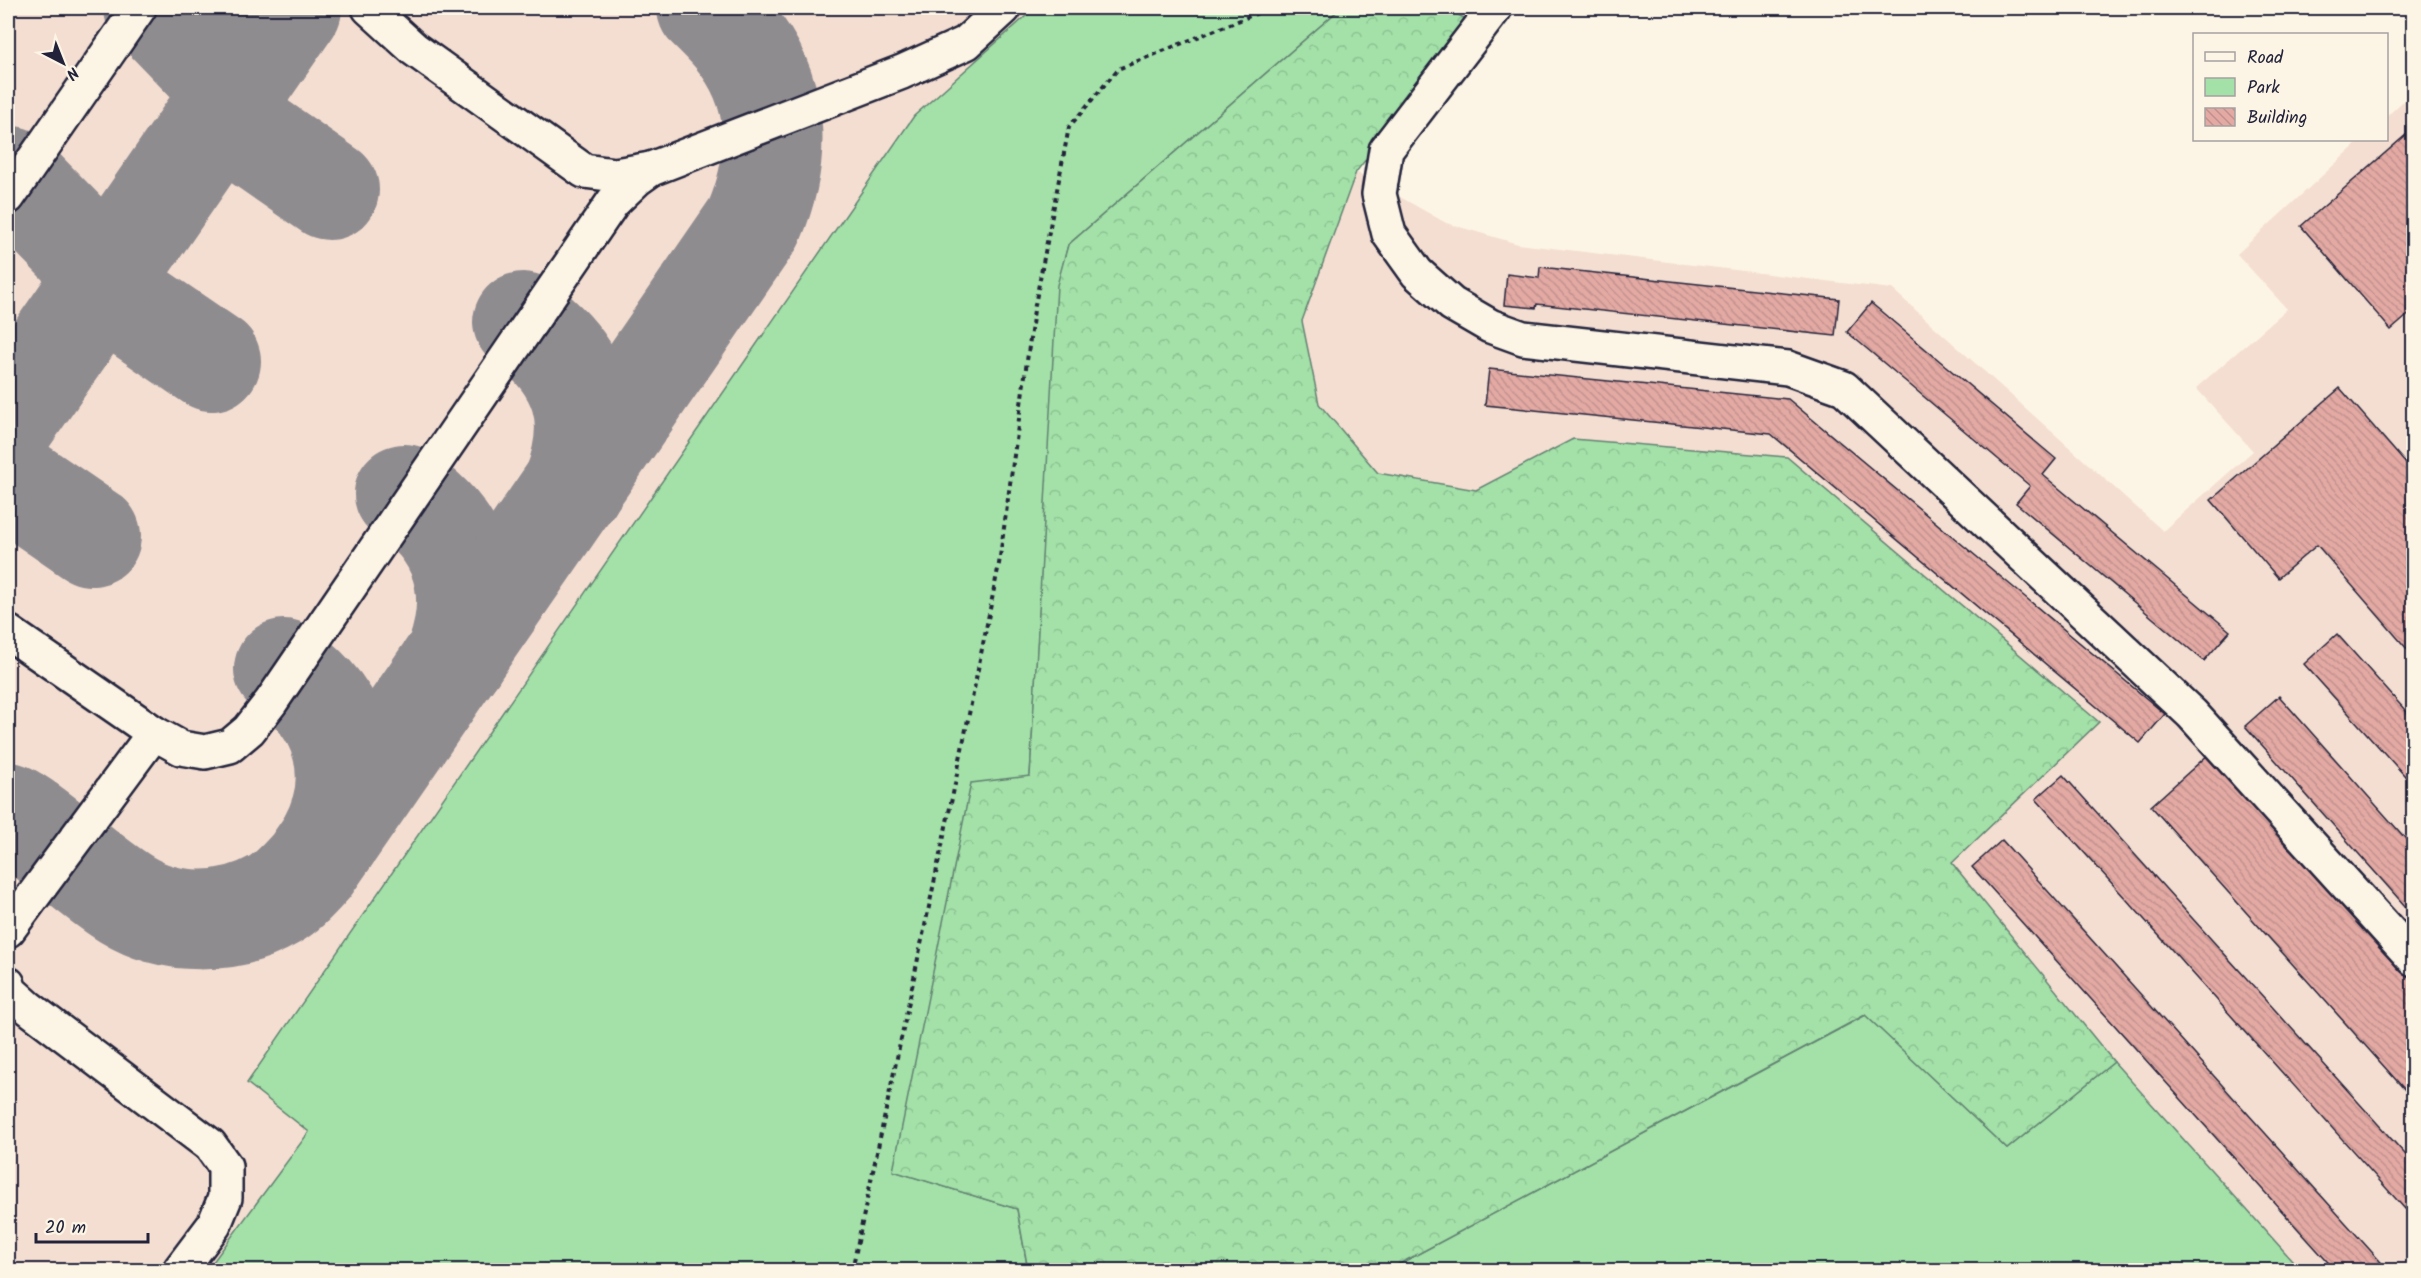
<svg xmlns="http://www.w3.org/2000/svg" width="2421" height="1278" font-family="Kalam,sans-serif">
<defs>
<pattern id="forest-crowns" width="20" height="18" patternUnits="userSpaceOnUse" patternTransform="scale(1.5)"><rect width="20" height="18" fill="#a3e1a8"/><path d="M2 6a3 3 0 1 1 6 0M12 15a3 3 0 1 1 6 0" fill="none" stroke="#8cc192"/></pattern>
<pattern id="building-back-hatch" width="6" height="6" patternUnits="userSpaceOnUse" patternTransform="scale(1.5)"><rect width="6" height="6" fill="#e3a9a3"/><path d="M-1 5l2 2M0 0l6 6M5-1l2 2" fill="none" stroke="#c2918d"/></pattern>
</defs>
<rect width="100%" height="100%" fill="#fcf5e5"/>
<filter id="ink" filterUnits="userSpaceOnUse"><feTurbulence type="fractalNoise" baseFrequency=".0167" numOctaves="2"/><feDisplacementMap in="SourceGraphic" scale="12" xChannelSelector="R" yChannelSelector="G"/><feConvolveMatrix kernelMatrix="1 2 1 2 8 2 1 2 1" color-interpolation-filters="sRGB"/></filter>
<g filter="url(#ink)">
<g fill="#f4ded1">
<polygon points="8,8 1141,8 805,1270 8,1270"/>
<polygon points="2413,92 2413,1270 2301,1270 2114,1062 1952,863 2099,721 1786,457 1573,439 1476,491 1378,473 1319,404 1302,321 1356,172 1446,223 1518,244 1892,289 2163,531 2253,451 2196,388 2287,309 2237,254 2361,140 2386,140 2387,116"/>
</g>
<g fill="#a3e1a8" stroke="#628272" stroke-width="1.5">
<polygon points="1035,8 1341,8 1068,245 1058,285 1030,777 894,1171 1017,1209 1028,1270 207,1270 309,1132 247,1083 914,116"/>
<polygon points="1866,1015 2007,1149 2114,1062 2301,1270 1388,1270"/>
</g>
<polygon fill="url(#forest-crowns)" stroke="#628272" stroke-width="1.5" points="1341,8 1445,8 1472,22 1356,172 1302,321 1319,404 1378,473 1476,490 1573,439 1787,457 2099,722 1952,863 2114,1062 2007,1149 1865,1015 1388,1270 1028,1270 1017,1209 893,1171 971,783 1030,776 1057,285 1068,245"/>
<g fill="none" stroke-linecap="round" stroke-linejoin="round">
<g stroke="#8f8c90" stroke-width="100">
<polyline points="154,8 234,91"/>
<polyline points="218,113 329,190"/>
<polyline points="11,176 108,275"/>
<polyline points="100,285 211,361"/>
<path d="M523,322C582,367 600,418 572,488"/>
<polyline points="8,419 292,8"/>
<polyline points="8,479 91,536"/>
<path d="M404,494C463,534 479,590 456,656"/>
<path d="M284,669C343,709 364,777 328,841"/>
<path d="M8,812C50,836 84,873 126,899C170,926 230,926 274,900C289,891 300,878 311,866L754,223C779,164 782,100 742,46C732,32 719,20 707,8"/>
</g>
</g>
<g fill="url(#building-back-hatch)" stroke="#22223b" stroke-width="1.5">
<polygon points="2414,128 2414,310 2391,330 2301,226"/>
<polygon points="1540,267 1839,299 1835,336 1537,304 1536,308 1504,305 1507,274 1539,278"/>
<polygon points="1871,303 2056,459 2043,475 2230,631 2204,661 2016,503 2030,486 1847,332"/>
<polygon points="1489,369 1788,399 2165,714 2140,743 1771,434 1485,405"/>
<polygon points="2340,388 2414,473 2414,657 2317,545 2278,578 2211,500"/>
<polygon points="2337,634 2414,720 2414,786 2304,664"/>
<polygon points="2279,696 2414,848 2414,916 2245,726"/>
<polygon points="2210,753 2414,981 2414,1100 2151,806"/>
<polygon points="2063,775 2414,1164 2414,1201 2405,1209 2036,799"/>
<polygon points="2002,840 2388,1270 2335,1270 1972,867"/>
</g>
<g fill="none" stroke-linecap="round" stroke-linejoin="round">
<g stroke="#22223b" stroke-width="38">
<g id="minor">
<polyline points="369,8 414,49 584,171 615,175 651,169"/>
<polyline points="1495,8 1386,150 1379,194 1389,234 1417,273 1452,304 1490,326 1523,338 1788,368 1844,388 2192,714 2414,959"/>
<polyline points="8,197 139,8"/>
<polyline points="8,632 154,733 181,748 205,752 230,746 249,730 271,702 613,202 637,179 651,169 902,72 966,43 1004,8"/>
<polyline points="8,930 154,733"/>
<polyline points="8,984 9,990 29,1008 210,1145 225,1166 225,1198 214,1225 180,1270"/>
</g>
</g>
<polyline stroke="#22223b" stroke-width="4" stroke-dasharray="4.5 4.5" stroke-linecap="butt" points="852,1270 955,784 999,564 1034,310 1069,127 1118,69 1270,8"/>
<use href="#minor" stroke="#fcf5e5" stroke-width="33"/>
</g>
</g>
<rect width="2421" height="1278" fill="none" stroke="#fcf5e5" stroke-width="30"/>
<rect x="15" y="15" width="2391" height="1248" fill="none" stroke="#22223b" stroke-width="2" filter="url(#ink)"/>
<rect x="2193" y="33" width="195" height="108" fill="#fcf5e5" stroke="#a5a1a1" stroke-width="1.5"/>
<rect x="2205" y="52" width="30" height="9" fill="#fcf5e5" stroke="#a5a1a1" stroke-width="1.5"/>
<text x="2247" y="63" font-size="18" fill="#22223b">Road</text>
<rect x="2205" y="78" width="30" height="18" fill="#a3e1a8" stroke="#a5a1a1" stroke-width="1.5"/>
<text x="2247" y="93" font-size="18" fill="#22223b">Park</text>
<rect x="2205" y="108" width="30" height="18" fill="url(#building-back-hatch)" stroke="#a5a1a1" stroke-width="1.5"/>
<text x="2247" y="123" font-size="18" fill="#22223b">Building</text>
<g transform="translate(63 63) rotate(138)" stroke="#fcf5e5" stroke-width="4.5" paint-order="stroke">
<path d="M0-4.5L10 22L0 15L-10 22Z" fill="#22223b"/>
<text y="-9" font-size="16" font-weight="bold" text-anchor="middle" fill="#22223b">N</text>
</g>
<path d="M36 1233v9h112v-9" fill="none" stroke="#22223b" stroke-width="3"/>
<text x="45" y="1233" font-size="18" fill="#22223b" stroke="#fcf5e5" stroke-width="4.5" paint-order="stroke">20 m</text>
</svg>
